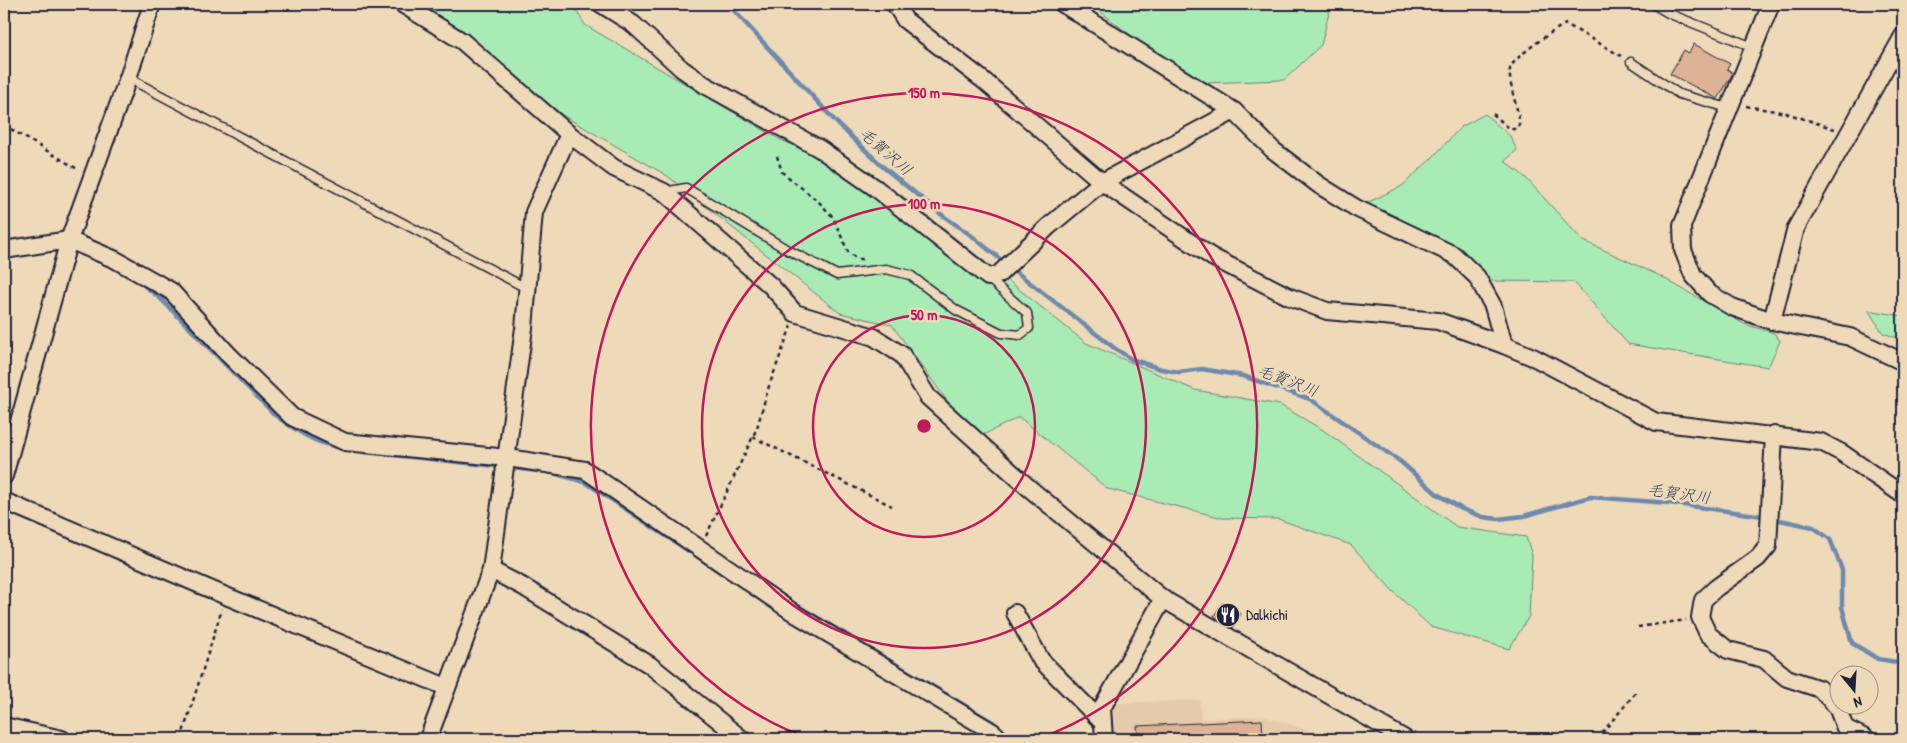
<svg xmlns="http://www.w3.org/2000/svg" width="1907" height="743" font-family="'Patrick Hand','Klee One',sans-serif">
<rect width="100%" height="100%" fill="#eed9b8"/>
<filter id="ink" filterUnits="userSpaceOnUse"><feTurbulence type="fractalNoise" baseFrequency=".02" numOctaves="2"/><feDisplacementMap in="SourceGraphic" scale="10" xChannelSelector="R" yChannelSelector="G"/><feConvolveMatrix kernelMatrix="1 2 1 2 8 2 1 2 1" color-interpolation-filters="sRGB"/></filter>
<g filter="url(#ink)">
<polygon fill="#e5cbac" points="1200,700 1201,719 1263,716 1321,734 1334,736 1384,734 1393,739 1110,739 1108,712 1118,703"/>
<g fill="#a9ebb5" stroke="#668678">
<polygon points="418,4 572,4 585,25 779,139 900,194 1086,343 1195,390 1280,405 1323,430 1457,527 1526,537 1532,555 1529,616 1509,649 1431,627 1393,591 1351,545 1278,519 1223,518 1108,489 1019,417 975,439 892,325 840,313 666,175 564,116 432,12"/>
<polygon points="1091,4 1331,4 1331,5 1321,45 1284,80 1204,83 1135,39"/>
<polygon points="1485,114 1510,136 1517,150 1505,161 1526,178 1582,240 1658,275 1744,324 1774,333 1780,341 1768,367 1628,344 1574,282 1492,281 1356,208 1402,186 1433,157 1461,127"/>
<polygon points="1868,310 1903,316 1903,340 1883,333"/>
</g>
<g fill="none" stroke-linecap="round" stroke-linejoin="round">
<g stroke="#6c8aae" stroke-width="4.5">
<polyline points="728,4 838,124 882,166 942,215 972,236 1005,263"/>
<polyline points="1011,268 1113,347 1131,359 1161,369 1179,372 1202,369 1243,376 1310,399 1401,462 1437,494 1462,509 1483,517 1498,519 1524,516 1590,497 1669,503 1756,515 1813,527 1830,539 1842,570 1842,607 1852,643 1878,659 1903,663"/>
<path d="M141,283L161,299L276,416C297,431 317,445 343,448"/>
<polyline points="365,452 496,466"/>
<polyline points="511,468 538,471"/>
<polyline points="546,471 585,482 690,552"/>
<polyline points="698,557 721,573"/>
<polyline points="798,606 994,723"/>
<polyline points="1000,728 1011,739"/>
</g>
</g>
<g fill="#deb395" stroke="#22223b">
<polygon points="1694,44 1730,64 1727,69 1733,73 1718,99 1670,74 1684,50 1689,53"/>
<polygon points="1222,603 1241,614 1233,628 1214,616"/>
<polygon points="1262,720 1263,739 1138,739 1137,726"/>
</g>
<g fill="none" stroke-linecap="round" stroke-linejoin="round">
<g stroke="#22223b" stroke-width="11">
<g id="service">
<polyline points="1653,4 1670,14 1753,47"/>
<polyline points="1631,62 1679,94 1728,108"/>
<polyline points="128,78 526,288"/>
<polyline points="664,192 686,188 786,249 837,275 886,269 910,275 956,310 1001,333 1020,335 1029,328 1027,313 988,278"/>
</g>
</g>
<g stroke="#22223b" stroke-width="20">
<g id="minor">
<polyline points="402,4 462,41 569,134 614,168 664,192 771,286 795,313 874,337 902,355 928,397 1029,488 1163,599 1405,739"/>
<polyline points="601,4 633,24 682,69 705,85 820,149 877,189 988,277 998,275 1049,226 1102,182 1234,111 1063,4"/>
<polyline points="895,4 905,20 983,80 1102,182 1212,257 1290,297 1327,311 1438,321 1504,345 1535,358 1656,422 1821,442 1842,453 1903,495"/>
<polyline points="1771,4 1682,226 1683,250 1693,275 1710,294 1732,307 1772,321 1850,337 1903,362"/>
<polyline points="1234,111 1273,150 1319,185 1356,208 1454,255 1477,277 1493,306 1504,345"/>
<polyline points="4,250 69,240 116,260 171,291 229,355 292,417 345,442 508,458 585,470 797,615 993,732 1000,739"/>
<polyline points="1772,321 1796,228 1903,36"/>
<polyline points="1774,435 1768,546 1758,558 1716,588 1703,600 1700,617 1708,634 1728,650 1764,659 1787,678 1820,689 1837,707 1845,728 1867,739"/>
<polyline points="4,476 69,240 128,78 152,4"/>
<polyline points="4,501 226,596 446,687"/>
<polyline points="491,570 522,586 650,665 742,739"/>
<polyline points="1015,613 1041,660 1103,723"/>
<polyline points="4,726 62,739"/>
<polyline points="428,739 491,570 524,328 534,212 569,134"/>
<polyline points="1104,739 1102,708 1163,599"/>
</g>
</g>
<g stroke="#22223b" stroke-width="2.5" stroke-dasharray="4 4" stroke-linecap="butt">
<polyline points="1746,106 1786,113 1835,129"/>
<path d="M1493,114L1510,129H1516L1519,125V119C1517,106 1508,81 1510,69C1512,58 1555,29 1566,24L1621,56"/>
<polyline points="4,125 79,170"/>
<polyline points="777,156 782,172 819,202 833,217 848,252 857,259 864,259"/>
<polyline points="753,437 892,506"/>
<polyline points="706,536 757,428 768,389 791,326"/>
<polyline points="1638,627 1686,620"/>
<polyline points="181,739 222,609"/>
<polyline points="1597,739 1637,691"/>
</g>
<use href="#service" stroke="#eed9b8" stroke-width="8"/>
<use href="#minor" stroke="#eed9b8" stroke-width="16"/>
</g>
</g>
<g fill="none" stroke="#c2185b" stroke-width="2.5">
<circle cx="924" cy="426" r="111"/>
<circle cx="924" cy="426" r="222"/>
<path d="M810 739A333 333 0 1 1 1038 739"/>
</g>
<defs>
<g id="restaurant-disc" transform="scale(1.25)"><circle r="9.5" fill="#22223b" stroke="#eed9b8"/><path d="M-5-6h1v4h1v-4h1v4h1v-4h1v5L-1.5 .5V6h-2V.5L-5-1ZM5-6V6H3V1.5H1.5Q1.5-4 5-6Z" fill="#fff"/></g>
</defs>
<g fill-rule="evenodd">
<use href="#restaurant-disc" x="1228" y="615"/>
</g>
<g text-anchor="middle" stroke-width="5" stroke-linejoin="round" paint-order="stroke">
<g font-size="15" fill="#22223b" stroke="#eed9b8" text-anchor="start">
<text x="1246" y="620">Dalkichi</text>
</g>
<g font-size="16" font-style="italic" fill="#3b4561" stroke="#eed9b8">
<text transform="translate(886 151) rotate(41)" y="6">毛賀沢川</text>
<text transform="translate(1288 380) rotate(21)" y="6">毛賀沢川</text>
<text transform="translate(1679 493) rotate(8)" y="6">毛賀沢川</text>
</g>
</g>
<circle cx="924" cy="426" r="8" fill="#c2185b" stroke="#eed9b8" stroke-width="2.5"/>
<g font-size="15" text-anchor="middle" font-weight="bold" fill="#c2185b" stroke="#eed9b8" stroke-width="5" stroke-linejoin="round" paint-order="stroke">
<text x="924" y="98">150 m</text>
<text x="924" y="209">100 m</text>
<text x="924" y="320">50 m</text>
</g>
<rect width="1907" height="743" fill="none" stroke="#eed9b8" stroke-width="20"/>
<rect x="10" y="10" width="1887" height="723" fill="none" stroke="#22223b" stroke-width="2" filter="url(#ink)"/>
<g transform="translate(1854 690) rotate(162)"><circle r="24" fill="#eed9b8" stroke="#9c9086"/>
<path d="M0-4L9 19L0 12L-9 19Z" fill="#22223b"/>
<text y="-8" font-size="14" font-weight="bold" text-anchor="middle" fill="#22223b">N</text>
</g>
</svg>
